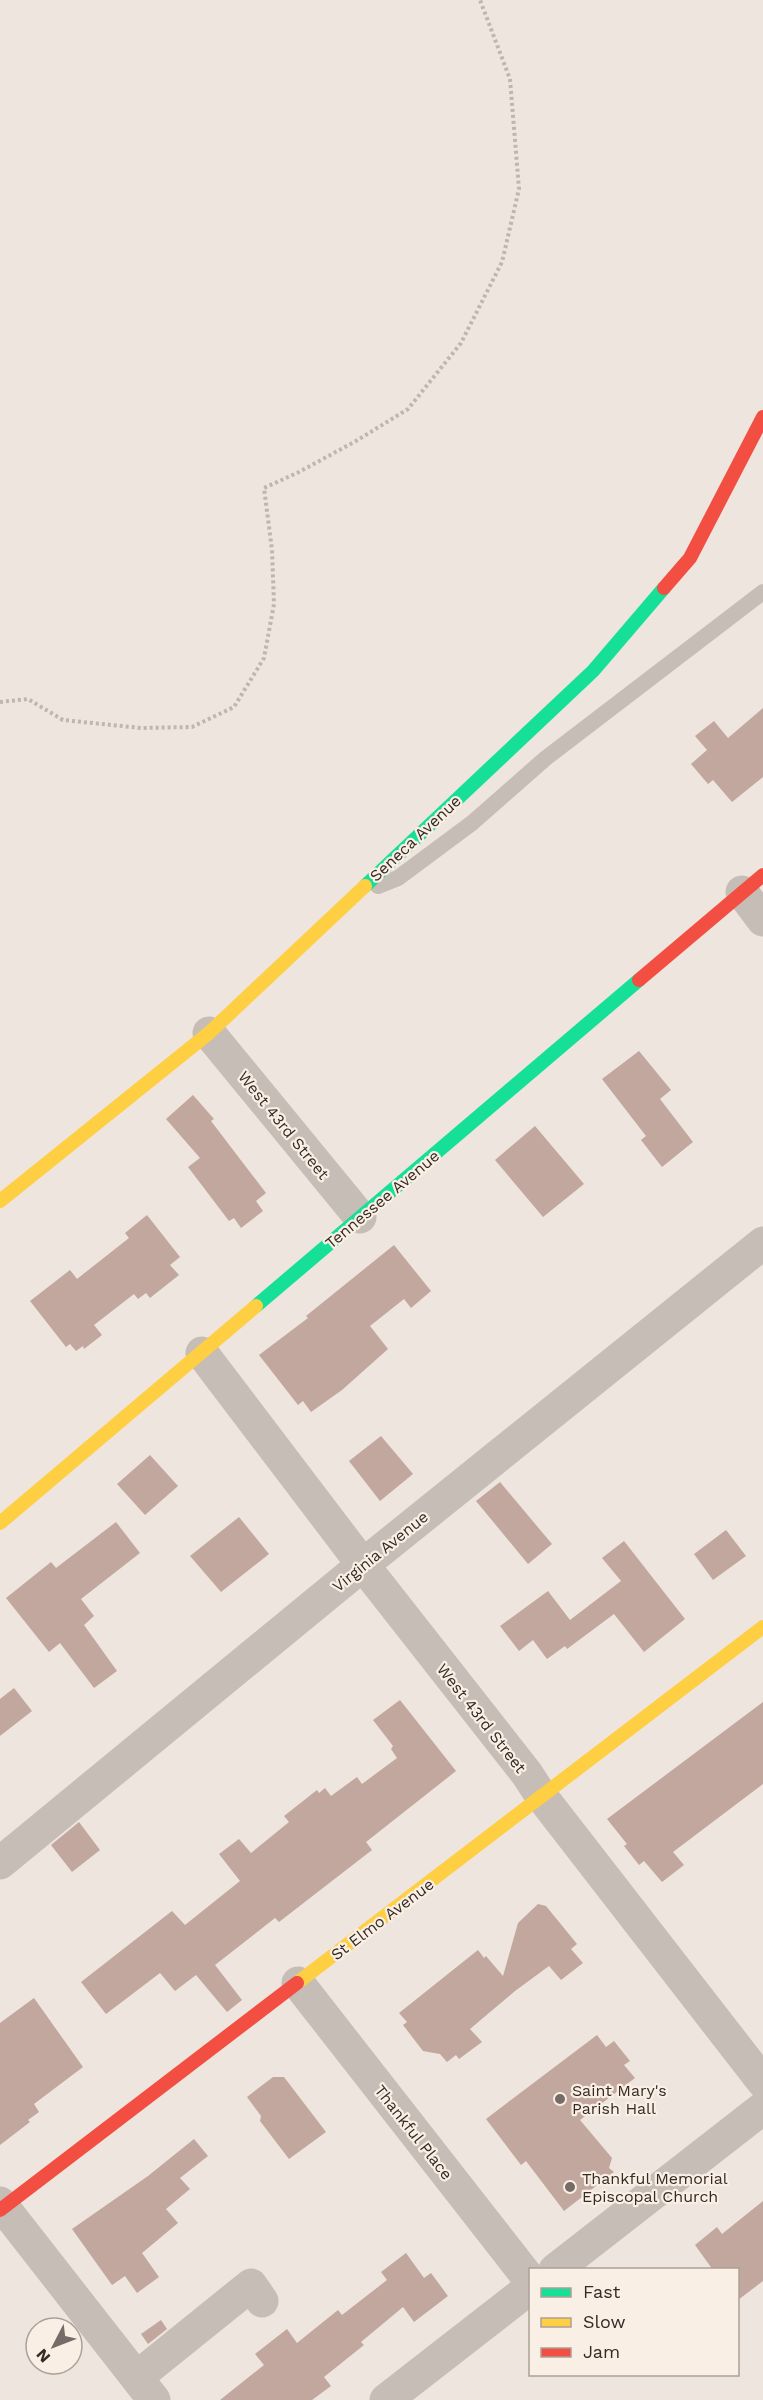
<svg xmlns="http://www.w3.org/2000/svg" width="763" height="2400" font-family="'Work Sans',sans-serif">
<rect width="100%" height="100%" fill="#ede5de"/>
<g fill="#c2a79e">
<polygon points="763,708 763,777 732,802 713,780 708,784 691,764 707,750 695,736 714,721 728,738"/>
<polygon points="639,1051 671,1090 660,1099 693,1142 662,1167 641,1140 646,1136 602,1079"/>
<polygon points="193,1095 214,1119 211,1121 266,1193 256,1201 263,1211 241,1228 234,1218 229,1221 188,1167 200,1158 166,1119"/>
<polygon points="535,1126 584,1184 543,1217 495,1160"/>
<polygon points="147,1215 180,1257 170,1265 179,1275 150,1298 146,1293 138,1299 134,1294 94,1325 102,1335 84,1349 83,1346 76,1351 70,1344 66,1347 30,1301 70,1270 77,1279 129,1238 125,1233"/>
<polygon points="394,1245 431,1291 411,1308 404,1299 370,1326 388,1349 342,1390 311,1412 303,1401 298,1405 259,1355 308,1318 306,1316"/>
<polygon points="381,1436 413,1474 380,1501 349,1461"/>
<polygon points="150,1455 178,1486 145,1515 117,1484"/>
<polygon points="500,1482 552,1544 528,1564 476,1501"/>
<polygon points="239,1517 269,1554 221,1592 190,1556"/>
<polygon points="116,1522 140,1553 81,1599 94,1616 84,1625 117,1671 94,1688 60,1643 49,1652 6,1598 51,1562 56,1568"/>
<polygon points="726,1530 746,1556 713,1580 694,1554"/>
<polygon points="624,1541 685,1619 644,1652 614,1614 567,1649 565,1646 547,1659 533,1640 519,1651 500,1626 548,1591 570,1620 621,1581 602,1558"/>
<polygon points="14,1688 32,1711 0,1736 0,1699"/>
<polygon points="400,1700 456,1771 366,1842 372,1850 279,1922 275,1918 215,1965 242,2000 227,2012 196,1975 175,1991 160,1973 106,2014 81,1982 172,1911 185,1925 240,1881 219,1854 239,1839 251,1853 289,1822 284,1816 317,1790 319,1793 325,1788 331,1796 357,1777 362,1784 397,1758 391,1749 393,1746 373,1720"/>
<polygon points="763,1702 763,1784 673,1852 684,1865 662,1882 644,1861 639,1865 624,1846 627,1844 607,1819"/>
<polygon points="79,1822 100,1850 72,1872 51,1845"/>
<polygon points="538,1904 546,1906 577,1944 571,1949 583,1963 561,1980 549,1966 515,1991 470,2029 482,2042 459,2059 456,2055 447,2062 440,2054 423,2051 403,2025 407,2022 399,2013 478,1950 484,1958 486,1956 503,1976 518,1923"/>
<polygon points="34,1998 83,2067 34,2104 39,2112 28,2120 30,2122 0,2145 0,2023"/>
<polygon points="597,2035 606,2047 614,2041 630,2061 624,2065 635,2078 580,2120 612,2158 609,2168 614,2172 564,2211 526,2161 521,2165 486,2119"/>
<polygon points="273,2077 284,2077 326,2132 289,2159 260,2121 261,2116 247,2097"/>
<polygon points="194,2139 208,2156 180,2178 190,2189 166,2209 178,2223 142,2253 159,2277 137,2293 125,2276 112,2285 72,2229 148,2176"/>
<polygon points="763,2201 763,2281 738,2300 738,2270 713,2270 695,2245 717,2227 722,2234"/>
<polygon points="406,2253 424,2278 431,2273 448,2296 414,2322 403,2307 361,2342 364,2345 324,2377 331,2386 312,2400 220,2400 264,2365 255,2354 287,2329 297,2343 338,2310 342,2315 387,2280 381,2272"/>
<polygon points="161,2320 167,2329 148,2344 141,2334"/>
</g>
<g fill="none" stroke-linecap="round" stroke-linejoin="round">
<polyline stroke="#beb6b0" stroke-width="4" stroke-dasharray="3 3" stroke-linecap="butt" points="0,702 28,699 63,720 141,728 192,727 234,707 264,658 274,604 272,550 264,488 299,472 356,441 408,409 461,343 502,262 519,189 510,79 480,0"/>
<polyline stroke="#c6bdb7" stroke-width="16" points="378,886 398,878 472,823 546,758 763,592"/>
<g stroke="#c6bdb7" stroke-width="33">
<polyline points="742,892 763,920"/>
<polyline points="209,1033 360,1217"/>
<polyline points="202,1353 363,1565 527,1774 542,1797 763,2082"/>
<polyline points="0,1863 364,1564 763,1243"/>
<polyline points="298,1983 530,2280"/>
<polyline points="0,2203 154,2400"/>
<polyline points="555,2270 763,2108"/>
<polyline points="137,2377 251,2285 262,2301"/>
<polyline points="386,2400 530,2288"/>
</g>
<g stroke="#16e098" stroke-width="14">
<polyline points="365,886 593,671 664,588"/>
<polyline points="256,1306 639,980"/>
</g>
<g stroke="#ffcf43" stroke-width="14">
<polyline points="0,1201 209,1033 365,886"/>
<polyline points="0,1523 256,1306"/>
<polyline points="297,1983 763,1627"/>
</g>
<g stroke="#f24e42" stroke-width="14">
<polyline points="664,588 690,558 763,417"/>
<polyline points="639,980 763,875"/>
<polyline points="0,2210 297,1983"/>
</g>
</g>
<g fill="#766b66" stroke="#faefe4" stroke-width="2">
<circle cx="560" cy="2099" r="6"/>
<circle cx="570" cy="2187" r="6"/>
</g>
<g text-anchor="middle" stroke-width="4.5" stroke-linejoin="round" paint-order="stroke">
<g font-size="16" fill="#362a26" stroke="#faefe4">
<text transform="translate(415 838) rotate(-43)" y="6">Seneca Avenue</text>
<text transform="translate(284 1125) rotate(51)" y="6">West 43rd Street</text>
<text transform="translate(382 1199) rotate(-40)" y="6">Tennessee Avenue</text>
<text transform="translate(380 1551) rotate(-39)" y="6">Virginia Avenue</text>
<text transform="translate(482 1718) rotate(52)" y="6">West 43rd Street</text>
<text transform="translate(382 1919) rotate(-37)" y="6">St Elmo Avenue</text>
<text transform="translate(414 2132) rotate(52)" y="6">Thankful Place</text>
</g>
<g font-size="16" fill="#362a26" stroke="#faefe4" text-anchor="start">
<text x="572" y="2096">Saint Mary's<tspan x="572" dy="18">Parish Hall</tspan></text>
<text x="582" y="2184">Thankful Memorial<tspan x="582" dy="18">Episcopal Church</tspan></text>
</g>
</g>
<rect x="529" y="2268" width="210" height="108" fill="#faefe4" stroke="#aca098" stroke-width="1.5"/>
<rect x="541" y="2288" width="30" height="9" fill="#16e098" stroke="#aca098" stroke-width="1.5"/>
<text x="583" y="2298" font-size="18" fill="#362a26">Fast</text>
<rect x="541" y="2318" width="30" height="9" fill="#ffcf43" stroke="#aca098" stroke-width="1.5"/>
<text x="583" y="2328" font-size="18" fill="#362a26">Slow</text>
<rect x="541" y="2348" width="30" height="9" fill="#f24e42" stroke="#aca098" stroke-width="1.5"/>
<text x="583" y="2358" font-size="18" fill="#362a26">Jam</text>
<g transform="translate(54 2346) rotate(228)"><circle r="28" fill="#faefe4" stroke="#aca098" stroke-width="1.5"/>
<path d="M0-4.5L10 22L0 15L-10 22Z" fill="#766b66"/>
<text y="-9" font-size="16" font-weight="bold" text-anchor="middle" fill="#362a26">N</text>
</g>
</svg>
